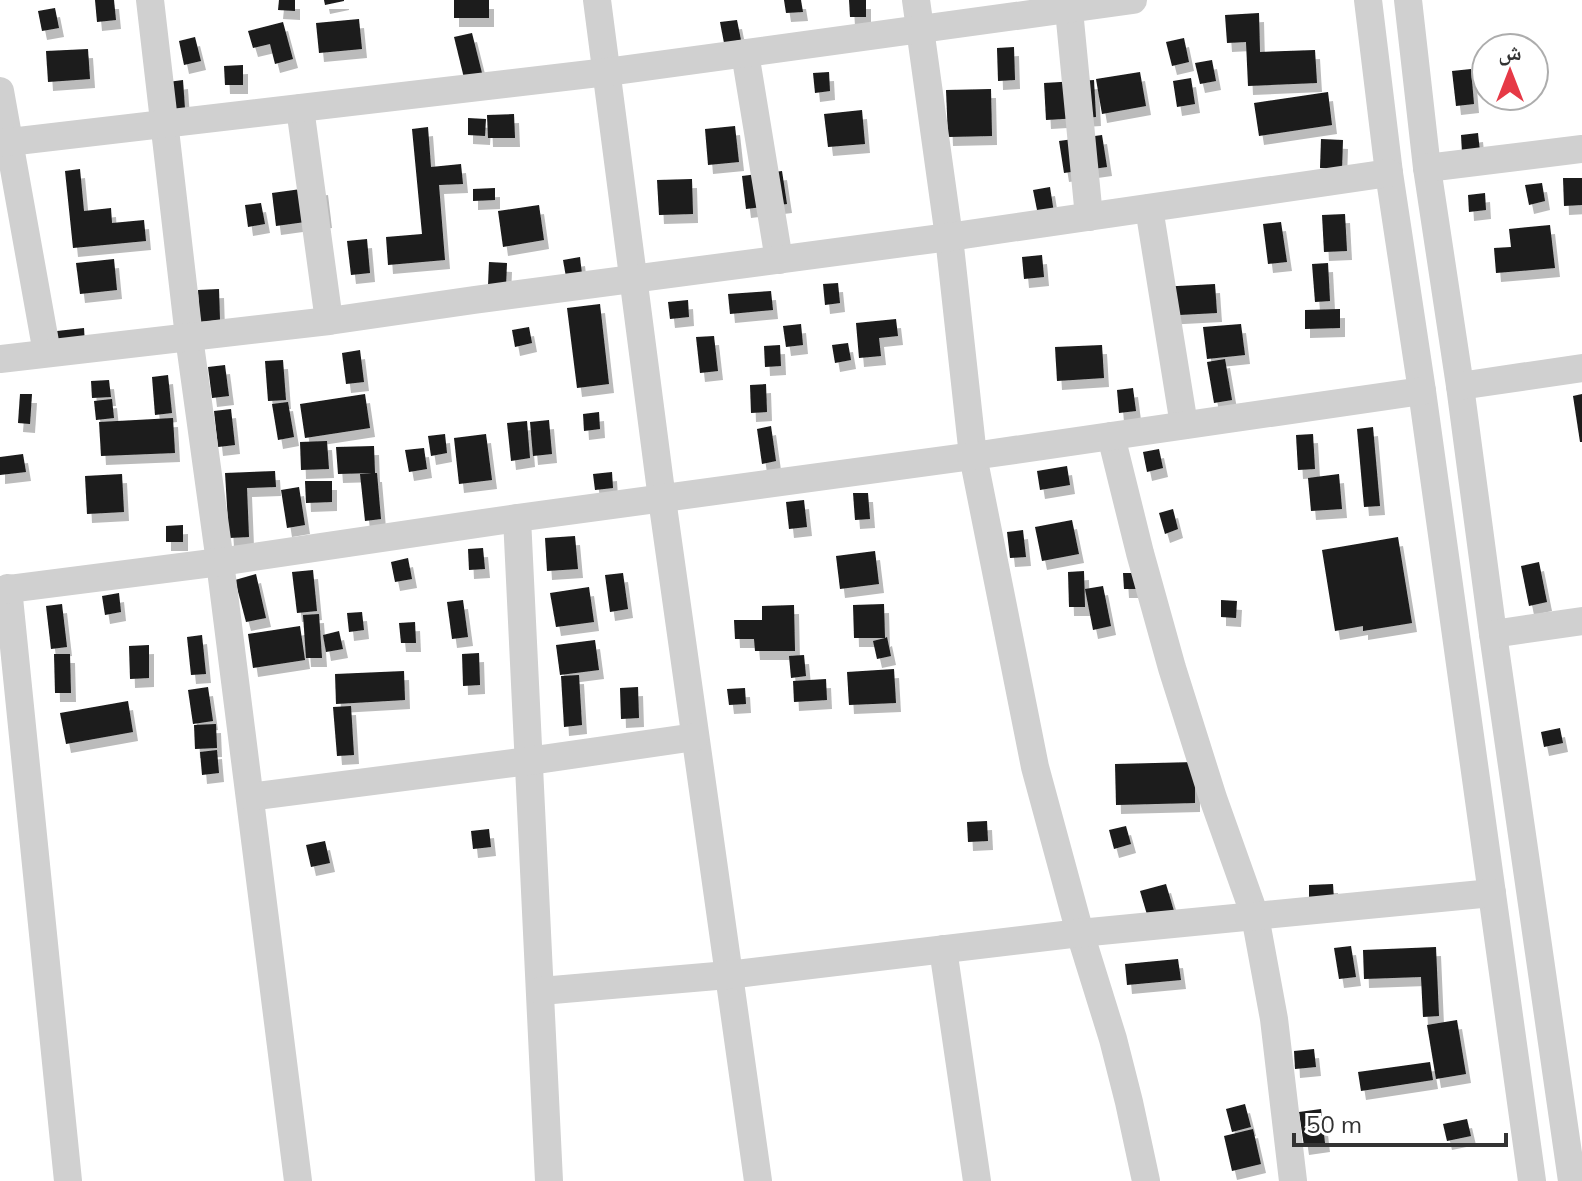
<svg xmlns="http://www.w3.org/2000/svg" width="1582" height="1181" font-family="Mulish,'Noto Naskh Arabic',sans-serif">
<defs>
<filter id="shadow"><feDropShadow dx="5" dy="9" stdDeviation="0" flood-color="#0004"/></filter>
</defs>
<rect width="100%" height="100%" fill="#fff"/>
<g fill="#1a1a1a" filter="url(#shadow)">
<polygon points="95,0 114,0 116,20 97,22"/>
<polygon points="279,0 295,0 295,11 278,10"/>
<polygon points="324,0 344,0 344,1 325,5"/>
<rect x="454" y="0" width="35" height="18"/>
<polygon points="784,0 801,0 803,12 786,13"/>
<polygon points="849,0 866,0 866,17 850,17"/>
<polygon points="55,8 59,28 42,31 38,11"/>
<polygon points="1259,13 1260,52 1315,50 1317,83 1248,86 1246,42 1227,43 1225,15"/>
<polygon points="359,19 362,49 319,53 316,23"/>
<polygon points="737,20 741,40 724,43 720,22"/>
<polygon points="283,22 293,59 275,64 270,44 253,48 248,31"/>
<polygon points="472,33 482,73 464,78 454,37"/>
<polygon points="195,37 201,61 184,65 179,41"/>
<polygon points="1184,38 1189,62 1172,66 1166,42"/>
<polygon points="1014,47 1015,80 998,81 997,48"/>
<polygon points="88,49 90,79 48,82 46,51"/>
<polygon points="1212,60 1216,81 1200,84 1195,63"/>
<polygon points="243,65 243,85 225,85 224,66"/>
<polygon points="1471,69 1474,104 1456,106 1452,71"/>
<polygon points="829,72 830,91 815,93 813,73"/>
<polygon points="1140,72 1146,106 1102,114 1096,79"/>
<polygon points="1191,78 1195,104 1177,107 1173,81"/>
<polygon points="183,80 185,109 171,110 168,82"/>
<polygon points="1094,80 1096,117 1046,120 1044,83"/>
<polygon points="991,89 992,136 948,137 946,90"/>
<polygon points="1328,92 1332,125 1259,136 1254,103"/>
<polygon points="862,110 865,144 828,147 824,114"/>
<polygon points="514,114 515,138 488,138 487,115"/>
<polygon points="468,118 486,119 485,136 468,135"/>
<polygon points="735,126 739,162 708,165 705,129"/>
<polygon points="428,127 431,167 461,164 463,184 439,185 445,260 388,265 386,237 422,234 412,129"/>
<polygon points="1478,133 1480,152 1462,153 1461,135"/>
<polygon points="1102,135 1107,167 1064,173 1059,141"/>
<polygon points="1321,139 1343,140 1342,169 1320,168"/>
<polygon points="80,169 84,211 111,208 112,223 144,220 146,241 73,248 65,171"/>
<polygon points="782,171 787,204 746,209 742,176"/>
<polygon points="1563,178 1582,178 1582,205 1564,206"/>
<polygon points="692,179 693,214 659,215 657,180"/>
<polygon points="1542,183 1545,201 1529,205 1525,185"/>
<polygon points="323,186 327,219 276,226 272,193"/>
<polygon points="1050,187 1054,213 1038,215 1033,190"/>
<polygon points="495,188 495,200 473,201 473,189"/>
<polygon points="1485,193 1486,210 1469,212 1468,195"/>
<polygon points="261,203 265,224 248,227 245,205"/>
<polygon points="539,205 544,240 503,247 498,211"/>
<polygon points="1345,214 1347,251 1324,252 1322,215"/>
<polygon points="1281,222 1287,262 1268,264 1263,224"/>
<polygon points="1550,225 1555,268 1496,273 1494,248 1511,247 1509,229"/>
<polygon points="367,239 370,273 351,275 347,241"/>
<polygon points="1042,255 1044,277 1024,279 1022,257"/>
<polygon points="580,257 582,274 566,277 563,260"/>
<polygon points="114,259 117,290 80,294 76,263"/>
<polygon points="489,262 507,263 506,286 488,286"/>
<polygon points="1328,263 1330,301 1315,302 1312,264"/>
<polygon points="838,283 840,303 825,305 823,284"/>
<polygon points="1215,284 1217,313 1160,316 1159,287"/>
<polygon points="219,289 220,320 200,322 198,290"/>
<polygon points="771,291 773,310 730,314 728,294"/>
<polygon points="688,300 689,317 670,319 668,302"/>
<polygon points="600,304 609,384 577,388 567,308"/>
<polygon points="1340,309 1340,328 1305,329 1305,310"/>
<polygon points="896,319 898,336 879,338 881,356 859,358 856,323"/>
<polygon points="801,324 803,345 786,347 783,326"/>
<polygon points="1241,324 1245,355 1207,359 1203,327"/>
<polygon points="529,327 532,343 515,347 512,330"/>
<polygon points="84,328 85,344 58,347 57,331"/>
<polygon points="714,336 718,371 700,373 696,337"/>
<polygon points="848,343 851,360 835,363 832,345"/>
<polygon points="780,345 781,366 765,367 764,346"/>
<polygon points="1102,345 1104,378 1057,381 1055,347"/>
<polygon points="360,350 364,382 346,384 342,353"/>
<polygon points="1225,359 1232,400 1214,403 1207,362"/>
<polygon points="283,360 286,400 268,401 265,361"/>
<polygon points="225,365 229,396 212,398 208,367"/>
<polygon points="168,375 172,413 155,415 152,377"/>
<polygon points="109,380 111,397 92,398 91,381"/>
<polygon points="766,384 767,412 751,413 750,385"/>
<polygon points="1133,388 1136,411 1119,413 1117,390"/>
<polygon points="20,394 32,394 30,424 18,423"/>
<polygon points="365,394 370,428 305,438 300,404"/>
<polygon points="1582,394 1582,442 1580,442 1573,396"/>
<polygon points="112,399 114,418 96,420 94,401"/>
<polygon points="288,402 294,437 278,440 272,404"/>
<polygon points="231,409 235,445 218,447 214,411"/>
<polygon points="599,412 600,429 584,431 583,414"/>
<polygon points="173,418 175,453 101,456 99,422"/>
<polygon points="549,420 552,454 533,456 530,422"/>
<polygon points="527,421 530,458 511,461 507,423"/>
<polygon points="771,426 776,461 762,464 757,429"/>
<polygon points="1373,427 1380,506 1364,507 1357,429"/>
<polygon points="445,434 447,453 431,456 428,436"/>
<polygon points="486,434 492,480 459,484 454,438"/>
<polygon points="1313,434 1315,469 1298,470 1296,435"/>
<polygon points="327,441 329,469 301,470 300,442"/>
<polygon points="374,446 375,473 377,473 381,519 365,521 360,474 372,473 338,474 336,447"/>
<polygon points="424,448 427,469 409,472 405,450"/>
<polygon points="1159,449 1163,468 1147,472 1143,452"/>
<polygon points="23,454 26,472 0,475 0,457"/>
<polygon points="1067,466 1070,485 1040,490 1037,471"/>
<polygon points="275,471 276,487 247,488 249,537 229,538 225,473"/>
<polygon points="612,472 613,488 595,490 593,474"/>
<polygon points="122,474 124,512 87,514 85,476"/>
<polygon points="1339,474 1342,509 1311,511 1308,478"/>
<polygon points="305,481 332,481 332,502 306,503"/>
<polygon points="299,487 305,525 287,528 281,490"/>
<polygon points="853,493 868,493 870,519 855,520"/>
<polygon points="804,500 807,527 789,529 786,502"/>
<polygon points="1173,509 1178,529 1165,534 1159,513"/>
<polygon points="1072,520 1079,554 1042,561 1035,527"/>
<polygon points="183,525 183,542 166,542 166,526"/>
<polygon points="1023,530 1026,557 1010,558 1007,532"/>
<polygon points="575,536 578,569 547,571 545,538"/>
<polygon points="1398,537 1412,623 1363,631 1363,626 1335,631 1322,550"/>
<polygon points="483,548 485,569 469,570 468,549"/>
<polygon points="875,551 879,584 840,589 836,556"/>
<polygon points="408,558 412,579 395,582 391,562"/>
<polygon points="1539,562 1547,602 1529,606 1521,566"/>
<polygon points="313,570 317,611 297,613 292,572"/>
<polygon points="1084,571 1085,607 1069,607 1068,572"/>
<polygon points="623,573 628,609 610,612 605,575"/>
<polygon points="1123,573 1139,573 1139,589 1124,589"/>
<polygon points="256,574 266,618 246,622 235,580"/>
<polygon points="1103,586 1111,626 1093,630 1085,589"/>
<polygon points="589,587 594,622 556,627 550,593"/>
<polygon points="119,593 121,612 105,615 102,596"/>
<polygon points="463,600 468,637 452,639 447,602"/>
<polygon points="1221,600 1237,601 1236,618 1221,617"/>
<polygon points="62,604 67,647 51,649 46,606"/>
<polygon points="884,604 885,638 887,637 891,656 877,659 873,641 885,638 854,638 853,605"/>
<polygon points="794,605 795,651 755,651 754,639 735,639 734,620 762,620 762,606"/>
<polygon points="362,612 364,630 349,632 347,613"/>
<polygon points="319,614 322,658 306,658 303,615"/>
<polygon points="415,622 416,643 401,643 399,623"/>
<polygon points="300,626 305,660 253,668 248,634"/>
<polygon points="339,631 343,649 326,652 323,635"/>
<polygon points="202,635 206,674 191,675 187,637"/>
<polygon points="595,640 599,670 560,675 556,645"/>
<polygon points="149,645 149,678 130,679 129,646"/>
<polygon points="479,653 480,685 463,686 462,654"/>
<polygon points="54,654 70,654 71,693 55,693"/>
<polygon points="804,655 806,676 791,678 789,656"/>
<polygon points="894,669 896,703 849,705 847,672"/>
<polygon points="404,671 405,700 336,704 335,674"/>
<polygon points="579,675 582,725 564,727 561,676"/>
<polygon points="826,679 827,700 794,702 793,681"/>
<polygon points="208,687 213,721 193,724 188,690"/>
<polygon points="638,687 639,718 621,719 620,688"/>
<polygon points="745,688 746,704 729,705 727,689"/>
<polygon points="128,701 133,732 66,744 60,713"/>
<polygon points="351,706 354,755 337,756 333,707"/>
<polygon points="216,724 217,748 195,749 194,725"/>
<polygon points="1560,728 1563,743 1544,747 1541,732"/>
<polygon points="217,750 219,773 202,775 200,752"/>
<polygon points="1195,762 1195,803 1116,805 1115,764"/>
<polygon points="987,821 988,841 968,842 967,822"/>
<polygon points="1126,826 1131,844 1114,849 1109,830"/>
<polygon points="489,829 491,847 473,849 471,831"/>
<polygon points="325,841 330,863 311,867 306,845"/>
<polygon points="1166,884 1174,911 1148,918 1140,891"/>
<polygon points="1333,884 1334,900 1309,901 1309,885"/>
<polygon points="1351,946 1356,977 1339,979 1334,948"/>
<polygon points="1436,947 1439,1016 1423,1017 1421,977 1364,979 1363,950"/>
<polygon points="1178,959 1181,980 1127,985 1125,964"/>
<polygon points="1457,1020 1466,1074 1436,1079 1427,1025"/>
<polygon points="1314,1049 1316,1067 1295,1069 1294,1051"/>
<polygon points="1430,1062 1433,1080 1361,1091 1358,1072"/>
<polygon points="1245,1104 1251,1127 1232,1132 1226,1109"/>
<polygon points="1321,1109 1325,1143 1304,1146 1299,1112"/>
<polygon points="1467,1119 1471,1136 1447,1141 1443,1124"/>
<polygon points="1253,1129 1261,1164 1232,1171 1224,1136"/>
</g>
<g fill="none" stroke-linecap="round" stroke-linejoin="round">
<g stroke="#d0d0d0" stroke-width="28">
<polyline points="150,0 189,337 220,562 298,1181"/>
<polyline points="597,0 662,499 758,1181"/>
<polyline points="916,0 949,237 973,456 1035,767 1080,933 1113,1039 1129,1102 1146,1181"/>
<polyline points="1368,0 1389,173 1422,391 1532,1181"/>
<polyline points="1408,0 1427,168 1460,386 1493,634 1572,1181"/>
<polyline points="1069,10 1089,217"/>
<polyline points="745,53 779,260"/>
<polyline points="0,91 47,353"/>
<polyline points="300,108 329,321"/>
<polyline points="0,143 607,72 1133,0"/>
<polyline points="1427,168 1582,149"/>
<polyline points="1149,208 1184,425"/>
<polyline points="0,359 329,321 474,300 949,237 1389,173"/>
<polyline points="1460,386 1582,368"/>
<polyline points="1111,436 1140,553 1172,668 1213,798 1255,916 1274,1019 1293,1181"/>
<polyline points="517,518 549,1181"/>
<polyline points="8,588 68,1181"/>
<polyline points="0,590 220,562 517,518 973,456 1422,391"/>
<polyline points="1493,634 1582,621"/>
<polyline points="250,797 529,761 695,737"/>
<polyline points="943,949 977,1181"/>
<polyline points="541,991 728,975 1080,933 1492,893"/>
</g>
</g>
<g transform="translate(1510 72)"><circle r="38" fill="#ffffff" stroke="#adadad" stroke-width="2"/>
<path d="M0-6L14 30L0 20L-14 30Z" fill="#e63946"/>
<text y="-12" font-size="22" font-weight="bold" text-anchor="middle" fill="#333333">ش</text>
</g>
<path d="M1294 1133v12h212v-12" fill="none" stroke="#333333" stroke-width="4"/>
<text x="1306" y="1133" font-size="24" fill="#333333" stroke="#ffffff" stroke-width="6" paint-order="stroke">50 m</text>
</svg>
